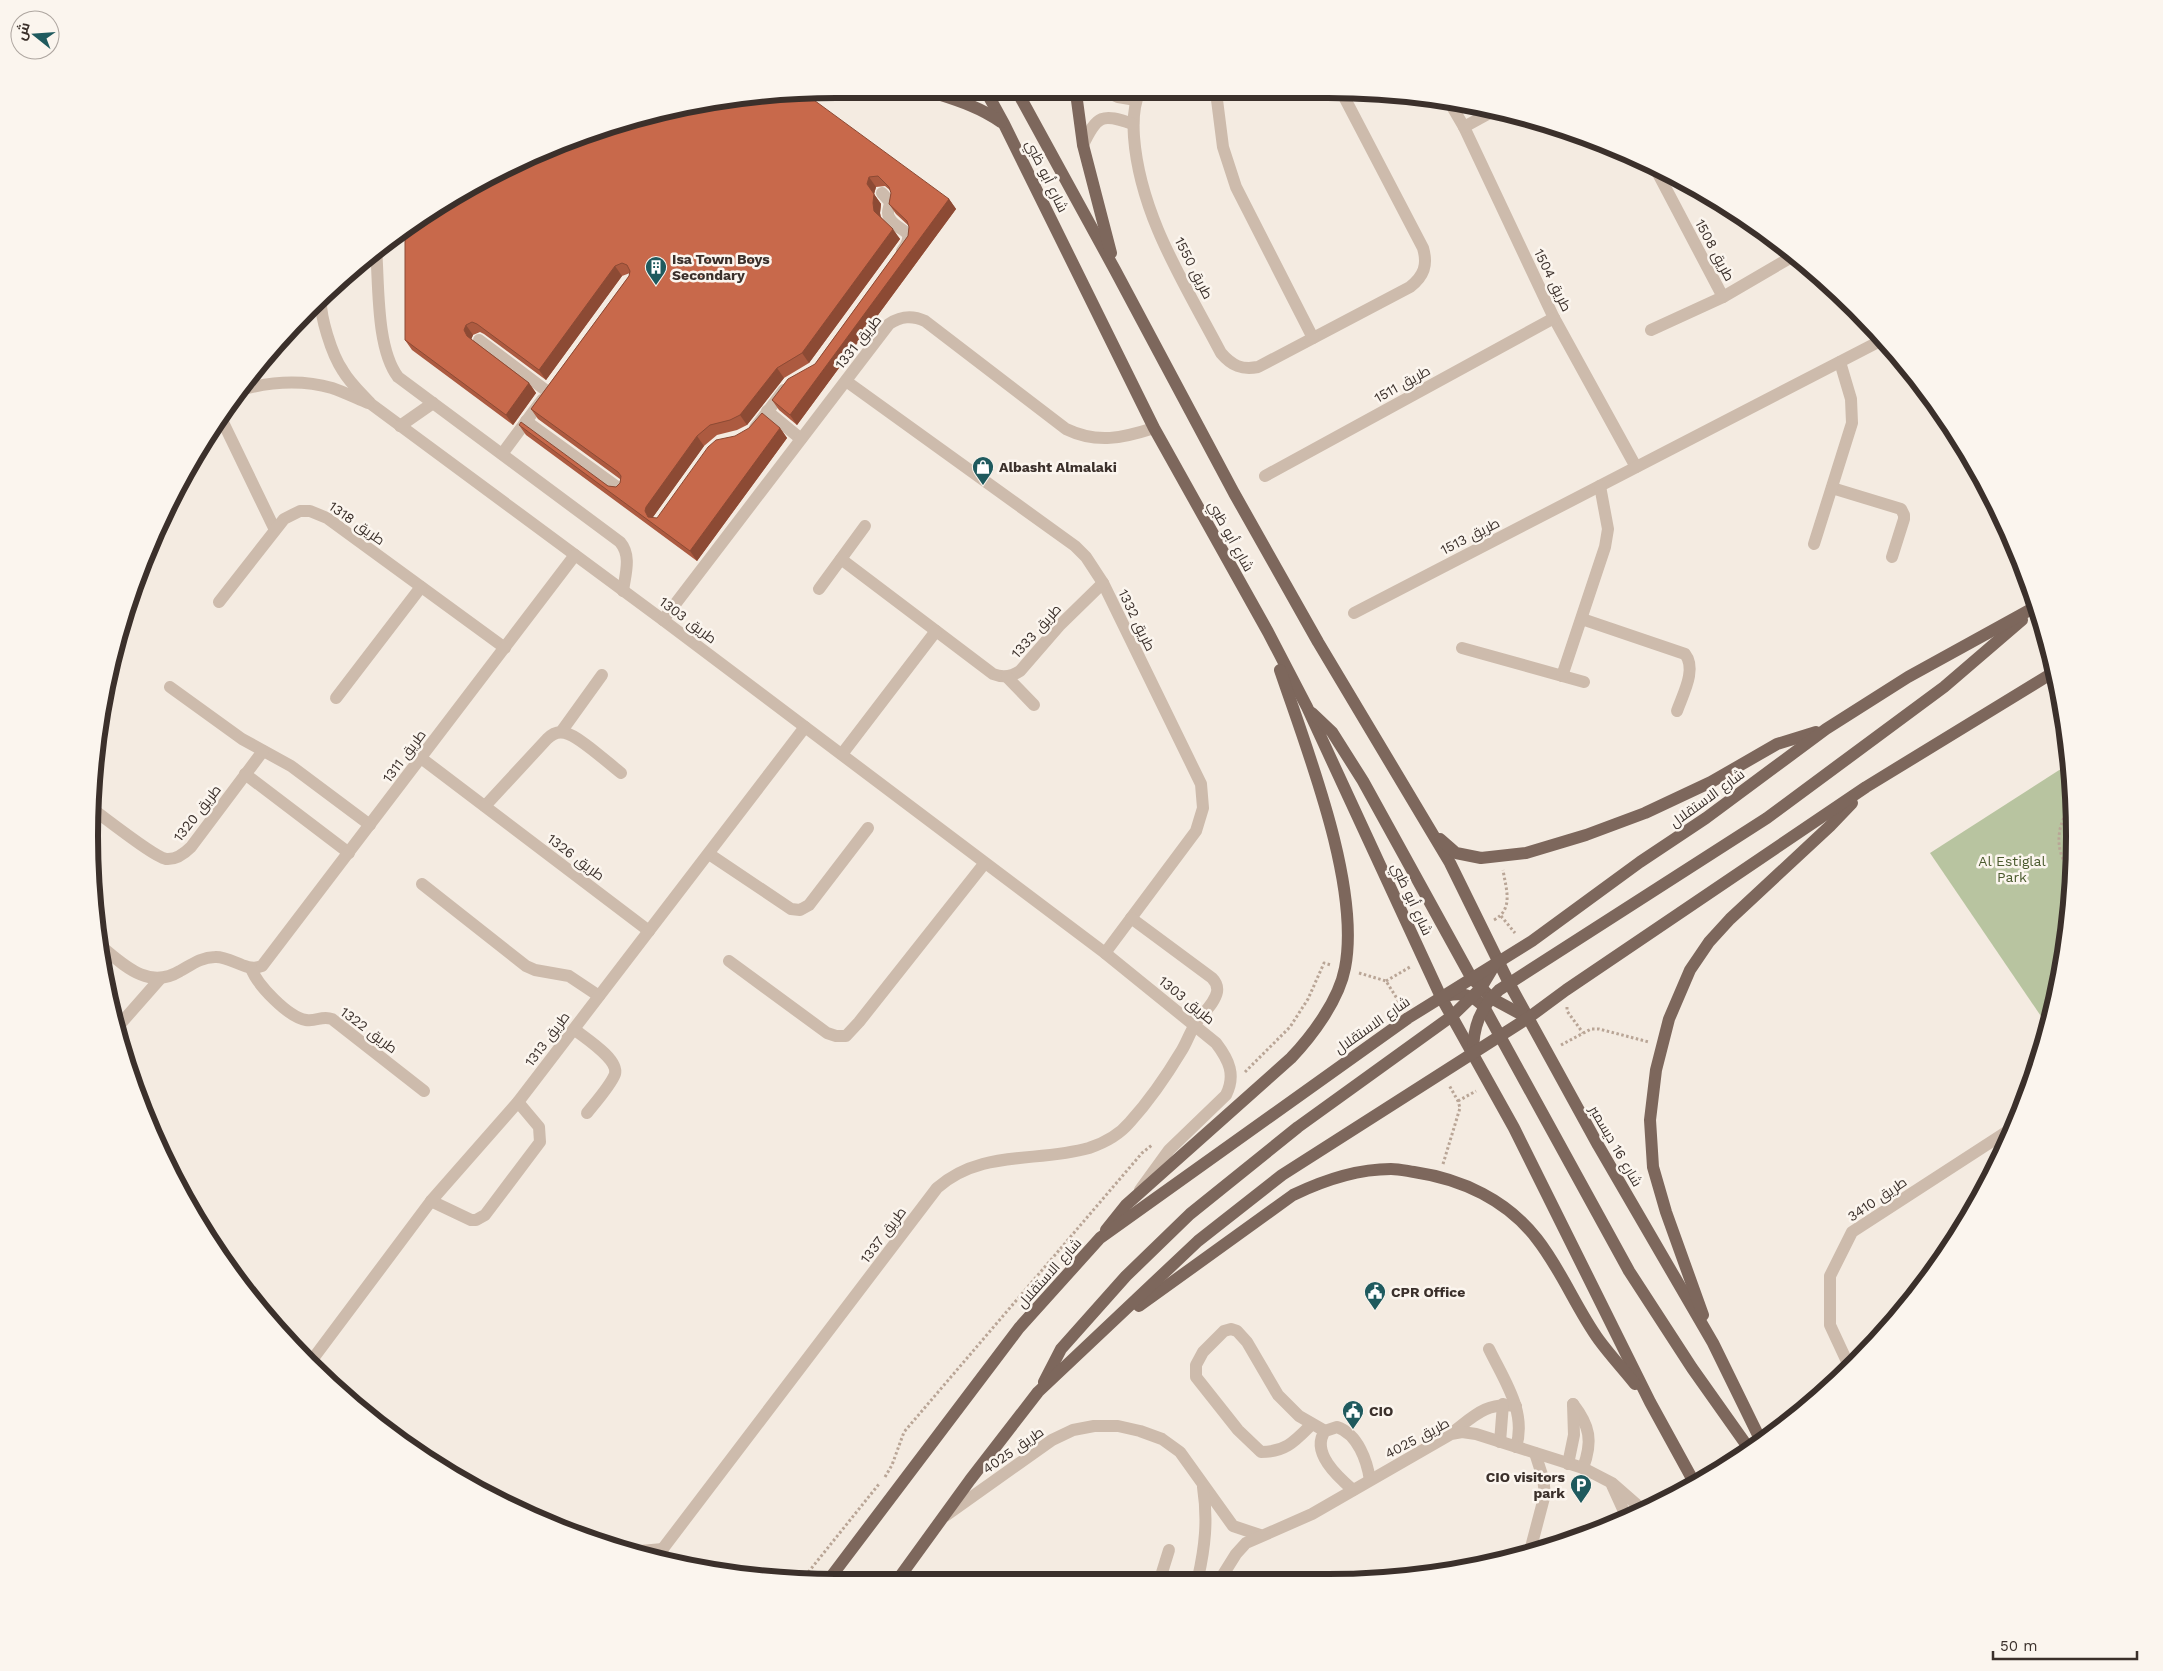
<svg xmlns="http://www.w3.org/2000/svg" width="2163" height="1671" font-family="'Work Sans',Cairo,sans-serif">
<rect width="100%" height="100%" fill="#f4ebe1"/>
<polygon fill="#b8c4a0" points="2067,765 2074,836 2060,981 2047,1025 1930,853"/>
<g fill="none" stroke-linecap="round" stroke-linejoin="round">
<g stroke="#b9a596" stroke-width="3" stroke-dasharray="2.5 2.5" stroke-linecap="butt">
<polyline points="265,370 266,355"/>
<path d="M2071,872C2054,852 2056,825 2071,806"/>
<polyline points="1501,916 1515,933"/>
<path d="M1494,920C1514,909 1506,889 1503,870"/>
<polyline points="1359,973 1386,981 1401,1005"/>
<polyline points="1386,981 1410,967"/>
<polyline points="1567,1007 1567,1011 1583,1033"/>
<polyline points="1561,1045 1591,1029 1599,1029 1649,1042"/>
<polyline points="1245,1072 1290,1027 1308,999 1324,963 1331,965"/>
<polyline points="1458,1101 1476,1091"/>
<polyline points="1443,1164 1460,1108 1458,1101 1449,1085"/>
<polyline points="885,1477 892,1465 904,1432 1142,1153 1152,1145"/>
<polyline points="802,1580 879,1484"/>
</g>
<g stroke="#cdbbac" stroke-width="12">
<polyline points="1107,92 1118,97 1136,100"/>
<path d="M1140,92C1133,105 1133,122 1134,137C1140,216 1185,284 1221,353C1232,366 1242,370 1258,367L1410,287C1424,276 1428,265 1423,248L1341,91"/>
<polyline points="1216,92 1223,147 1236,187 1313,338"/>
<polyline points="1450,103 1464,127 1554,318 1636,467"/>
<polyline points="1464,127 1495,110"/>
<path d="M1083,145C1097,115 1102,113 1133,124"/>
<polyline points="1653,164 1723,297"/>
<path d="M882,193L890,202C890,207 886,212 889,217C896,233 919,227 902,251"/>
<path d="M376,248C379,285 376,348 398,377L620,542C632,556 625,575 623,591"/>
<path d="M321,296C319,315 332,355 343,371C350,383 361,393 371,404L663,620L1105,953L1216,1043C1229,1060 1236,1075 1226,1095L1169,1150L1140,1190"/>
<polyline points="1651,330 1723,297 1795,255"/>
<polyline points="479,340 548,392"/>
<polyline points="846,381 1075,546 1086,557 1103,583 1201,784 1203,808 1196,831 1105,953"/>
<path d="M236,391C267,382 301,379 332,388C344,392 356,398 368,403"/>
<polyline points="767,411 801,439"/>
<polyline points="220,416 275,530"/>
<polyline points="526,421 620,489"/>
<polyline points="400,426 433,403"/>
<polyline points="755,428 784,390"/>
<polyline points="502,454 542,400"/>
<polyline points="1265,476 1554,318"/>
<polyline points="1832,488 1901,509 1904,515 1904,519 1892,557"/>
<polyline points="1814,544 1852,423 1851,399 1840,362"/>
<path d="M841,559L993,674C1003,678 1011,677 1020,671L1059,626L1103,583"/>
<polyline points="819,589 865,526"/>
<polyline points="219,602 284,519 300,511 310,511 327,518 505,648"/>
<polyline points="1354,613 1884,339"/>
<path d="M1582,619L1685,654C1697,669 1683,694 1677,711"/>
<path d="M663,620L889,324C901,316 912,315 925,321L1066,429C1097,444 1123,438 1154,428"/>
<polyline points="1462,648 1584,682"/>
<polyline points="1562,676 1605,547 1608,529 1600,486"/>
<polyline points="1007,677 1034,705"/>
<polyline points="170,687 242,739 291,766 370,825"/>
<polyline points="336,698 421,587"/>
<polyline points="561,732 602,675"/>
<polyline points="842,754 936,631"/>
<polyline points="421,758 649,931"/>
<polyline points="245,774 349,853"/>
<path d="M485,806L547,739C552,734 558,731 565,733C578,735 609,764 621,773"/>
<path d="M91,808C104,817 154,857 166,859C176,860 184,854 191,847L263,751"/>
<polyline points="709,854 791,909 800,910 809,905 868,828"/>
<polyline points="422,884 526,966 535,970 569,976 599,996"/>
<path d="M97,943C122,963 147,991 180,971C191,965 201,957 215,957C231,956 246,973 262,966L575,555"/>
<polyline points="729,961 827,1033 836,1036 846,1036 859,1022 984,864"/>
<path d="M251,968C257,985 288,1017 306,1020C316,1022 322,1015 332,1019L424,1091"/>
<path d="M574,1029C585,1038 619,1059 615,1074C611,1085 595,1103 587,1113"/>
<polyline points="115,1030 159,980"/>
<polyline points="431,1201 471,1220 476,1220 485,1215 540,1142 539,1127 518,1102"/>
<path d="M1489,1349C1504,1380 1527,1412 1516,1447"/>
<polyline points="309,1364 431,1201 518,1102 805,727"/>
<polyline points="1850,1368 1830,1325 1830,1276 1852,1232 2014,1127"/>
<path d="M1573,1404C1590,1426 1593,1441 1583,1468"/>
<path d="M1312,1424C1295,1441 1286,1452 1261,1452L1238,1430L1196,1377V1365L1203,1352L1224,1331L1231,1329L1237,1331L1247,1342L1278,1395L1299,1416L1325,1431"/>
<path d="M1453,1432C1475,1415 1487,1402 1516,1406"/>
<polyline points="1500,1442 1503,1404"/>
<polyline points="1568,1464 1574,1435 1573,1404"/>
<polyline points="1612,1485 1627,1518"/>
<path d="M1353,1490C1338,1477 1310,1452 1325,1431L1337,1427C1358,1434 1367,1461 1370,1480"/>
<polyline points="945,1516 1052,1440 1073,1430 1094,1426 1118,1426 1140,1431 1162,1439 1180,1452 1233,1526 1260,1535"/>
<polyline points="1530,1551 1545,1494 1543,1478 1535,1453"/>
<polyline points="629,1552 663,1549"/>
<path d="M655,1559L937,1188C981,1149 1036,1163 1089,1148C1104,1143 1120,1134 1130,1122C1150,1100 1167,1075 1182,1050C1187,1042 1190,1032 1196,1023C1202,1014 1215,1003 1217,992C1218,986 1216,982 1212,978L1131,918"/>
<path d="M1198,1578C1205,1547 1208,1520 1203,1487"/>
<polyline points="1221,1578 1236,1554 1246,1543 1312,1514 1451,1434 1462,1432 1476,1434 1583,1468 1612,1483 1644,1511"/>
<polyline points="1160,1579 1169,1550"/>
</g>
<g stroke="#7d675c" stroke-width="12">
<polyline points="987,93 1004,124 1154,428 1268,632 1307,707 1441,997 1514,1128 1650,1402 1695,1484"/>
<polyline points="1018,93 1115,270 1234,493 1318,642 1450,863 1509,983 1598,1145 1713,1343 1761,1441"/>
<polyline points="1076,93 1083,145 1111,253"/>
<path d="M938,94C960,101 981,108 1001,122"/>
<polyline points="1312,713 1332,732 1363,781 1471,977 1491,998 1528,1018"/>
<polyline points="1440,839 1456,853 1481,858 1526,853 1586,835 1645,813 1711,782 1777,744 1816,732"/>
<path d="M1446,996C1462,992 1473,995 1484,1007L1629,1271L1692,1368L1750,1450"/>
<path d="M1473,1053C1473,1027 1480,1008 1499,990L1767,818L1944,687L2022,620"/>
<path d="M1106,1230L1126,1205L1291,1058C1312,1036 1339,1000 1345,968C1361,886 1307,750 1280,670"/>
<path d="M1139,1306L1293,1195C1322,1181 1358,1169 1391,1169C1399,1169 1407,1171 1414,1172C1462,1179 1507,1200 1537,1239C1562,1271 1576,1308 1599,1340C1610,1355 1623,1369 1635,1384"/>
<polyline points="1703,1315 1666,1212 1653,1167 1650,1120 1656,1070 1669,1019 1690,970 1709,942 1730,919 1830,826 1852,803"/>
<polyline points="1044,1382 1061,1349 1126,1276 1190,1214 1298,1127 1452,1016 1481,988 1497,961"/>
<polyline points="827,1582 1019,1328 1100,1238 1408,1018 1532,941 1640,862 1706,818 1826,729 1908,677 2035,607"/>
<polyline points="896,1582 970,1480 1038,1392 1198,1241 1282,1175 1528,1018 1566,990 1866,787 2054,672"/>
</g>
</g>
<polygon fill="#ac5a40" points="738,95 949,199 956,209 797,425 779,410 772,400 815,364 908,236 909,227 909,226 896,214 889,204 891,193 891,191 885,186 876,187 874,194 881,204 880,213 881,217 900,239 809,363 784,378 747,425 737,430 717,435 704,446 653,517 653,518 657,518 780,428 787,438 697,561 526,435 519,425 608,486 616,487 620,483 620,479 538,419 531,409 629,276 630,273 622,276 546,380 484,334 480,332 473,335 471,339 529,383 536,393 513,425 412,350 405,340"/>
<g fill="#8c4a34">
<polygon points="869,177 876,187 874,194 867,184"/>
<polygon points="874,194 881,204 880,213 881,221 874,211 873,203"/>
<polygon points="949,199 956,209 797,425 790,415"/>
<polygon points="893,229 900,239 809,363 802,353"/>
<polygon points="615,266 622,276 546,380 539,370"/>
<polygon points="466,325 473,335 471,340 467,336 464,330"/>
<polygon points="777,368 784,378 747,425 740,415"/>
<polygon points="529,383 536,393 513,425 506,415"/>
<polygon points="780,428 787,438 697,561 690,551"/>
<polygon points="697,436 704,446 653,517 652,521 648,517 645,511 646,507"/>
</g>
<polygon fill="#c8694b" stroke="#8c4a34" points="738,95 807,95 949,199 790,415 772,400 788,379 815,364 908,236 909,227 907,221 889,204 891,193 889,187 878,176 869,177 867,184 874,194 873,203 874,211 893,229 802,353 777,368 740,415 730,420 710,425 697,436 646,507 645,511 648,517 657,518 708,447 716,440 735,436 749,428 762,413 780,428 690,551 519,425 521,422 608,486 616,487 620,483 621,476 618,472 531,409 629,276 630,271 627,265 622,263 615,266 539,370 477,324 472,322 466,325 464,330 467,336 529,383 506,415 405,340 405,227 462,189 549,146 642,114"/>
<defs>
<g id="building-pin" transform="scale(1.125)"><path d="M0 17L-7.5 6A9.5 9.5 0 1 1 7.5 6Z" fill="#1f5a5e" stroke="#fbf5ee"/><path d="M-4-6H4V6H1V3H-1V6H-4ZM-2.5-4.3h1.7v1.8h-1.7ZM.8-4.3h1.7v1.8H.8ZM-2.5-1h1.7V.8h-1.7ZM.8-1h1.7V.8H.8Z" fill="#fff"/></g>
<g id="shop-pin" transform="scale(1.125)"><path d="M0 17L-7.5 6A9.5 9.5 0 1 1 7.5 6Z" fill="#1f5a5e" stroke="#fbf5ee"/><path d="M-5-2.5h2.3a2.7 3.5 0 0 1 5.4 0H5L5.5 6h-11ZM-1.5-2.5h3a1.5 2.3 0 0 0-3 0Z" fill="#fff"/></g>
<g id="civic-pin" transform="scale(1.125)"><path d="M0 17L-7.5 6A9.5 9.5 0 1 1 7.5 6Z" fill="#1f5a5e" stroke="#fbf5ee"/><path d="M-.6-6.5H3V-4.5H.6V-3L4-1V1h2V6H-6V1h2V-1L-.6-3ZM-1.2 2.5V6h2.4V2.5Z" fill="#fff"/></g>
<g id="parking-pin" transform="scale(1.125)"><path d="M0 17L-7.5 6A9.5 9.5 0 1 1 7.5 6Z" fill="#1f5a5e" stroke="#fbf5ee"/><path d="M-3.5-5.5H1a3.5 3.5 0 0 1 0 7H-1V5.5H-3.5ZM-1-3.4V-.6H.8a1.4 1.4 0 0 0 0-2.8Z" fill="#fff"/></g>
</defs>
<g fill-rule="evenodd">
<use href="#building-pin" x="656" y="267"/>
<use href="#shop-pin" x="983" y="467"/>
<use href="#civic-pin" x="1375" y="1292"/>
<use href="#civic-pin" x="1353" y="1411"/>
<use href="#parking-pin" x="1581" y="1485"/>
</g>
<g text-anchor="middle" stroke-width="5" stroke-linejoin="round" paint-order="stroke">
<g font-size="14" fill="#3b302b" stroke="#fbf5ee">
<text transform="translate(1047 176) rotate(64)" y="5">شارع أبو ظبي</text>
<text transform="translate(1715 250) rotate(62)" y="5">طريق 1508</text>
<text transform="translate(1194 268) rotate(63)" y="5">طريق 1550</text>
<text transform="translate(1553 280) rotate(64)" y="5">طريق 1504</text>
<text transform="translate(858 342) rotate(-51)" y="5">طريق 1331</text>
<text transform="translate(1402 384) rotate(-29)" y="5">طريق 1511</text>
<text transform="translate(357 523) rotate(35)" y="5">طريق 1318</text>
<text transform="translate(1231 536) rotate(61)" y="5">شارع أبو ظبي</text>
<text transform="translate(1470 536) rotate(-27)" y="5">طريق 1513</text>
<text transform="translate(688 620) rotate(37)" y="5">طريق 1303</text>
<text transform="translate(1137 620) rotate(64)" y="5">طريق 1332</text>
<text transform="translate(1036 631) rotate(-48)" y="5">طريق 1333</text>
<text transform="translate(404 756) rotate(-53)" y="5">طريق 1311</text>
<text transform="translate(1707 798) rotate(-36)" y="5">شارع الاستقلال</text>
<text transform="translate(197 813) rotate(-52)" y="5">طريق 1320</text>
<text transform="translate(576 857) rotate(37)" y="5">طريق 1326</text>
<text transform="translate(1412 899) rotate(65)" y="5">شارع أبو ظبي</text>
<text transform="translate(1187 1000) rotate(39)" y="5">طريق 1303</text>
<text transform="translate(1372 1025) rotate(-35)" y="5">شارع الاستقلال</text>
<text transform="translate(369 1030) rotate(37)" y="5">طريق 1322</text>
<text transform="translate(547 1039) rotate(-53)" y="5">طريق 1313</text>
<text transform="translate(1616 1146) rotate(60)" y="5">شارع 16 ديسمبر</text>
<text transform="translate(1877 1199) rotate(-34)" y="5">طريق 3410</text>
<text transform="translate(883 1235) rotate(-53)" y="5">طريق 1337</text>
<text transform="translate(1049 1273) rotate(-48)" y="5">شارع الاستقلال</text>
<text transform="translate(1417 1438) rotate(-28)" y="5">طريق 4025</text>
<text transform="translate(1013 1450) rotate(-35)" y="5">طريق 4025</text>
</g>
<g font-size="14" font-weight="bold" fill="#3b302b" stroke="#fbf5ee" text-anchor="start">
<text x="672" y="264">Isa Town Boys<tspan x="672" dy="16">Secondary</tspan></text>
<text x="999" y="472">Albasht Almalaki</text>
<text x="1391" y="1297">CPR Office</text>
<text x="1369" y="1416">CIO</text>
<text x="1565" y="1482" text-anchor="end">CIO visitors<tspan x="1565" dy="16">park</tspan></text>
</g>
<g font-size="14" fill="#4a5a2e" stroke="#fbf5ee">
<text x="2012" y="866">Al Estiglal<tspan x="2012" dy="16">Park</tspan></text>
</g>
</g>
<path d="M0 0H2163V1671H0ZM836 98H1328A738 738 0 0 1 2066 836V836A738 738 0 0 1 1328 1574H836A738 738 0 0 1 98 836V836A738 738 0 0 1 836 98Z" fill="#fbf5ee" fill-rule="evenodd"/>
<path fill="none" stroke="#3b302b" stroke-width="6" d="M836 98H1328A738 738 0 0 1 2066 836V836A738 738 0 0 1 1328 1574H836A738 738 0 0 1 98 836V836A738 738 0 0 1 836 98Z"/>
<g transform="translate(35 35) rotate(287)"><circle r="24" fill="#fbf5ee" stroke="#aea6a0"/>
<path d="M0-4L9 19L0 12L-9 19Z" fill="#1f5a5e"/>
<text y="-8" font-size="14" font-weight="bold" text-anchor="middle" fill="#3b302b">ش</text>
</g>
<path d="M1993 1651v8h144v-8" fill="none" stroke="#3b302b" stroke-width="2.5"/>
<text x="2000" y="1651" font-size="15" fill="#3b302b" stroke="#fbf5ee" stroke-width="4" paint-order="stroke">50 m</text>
</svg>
